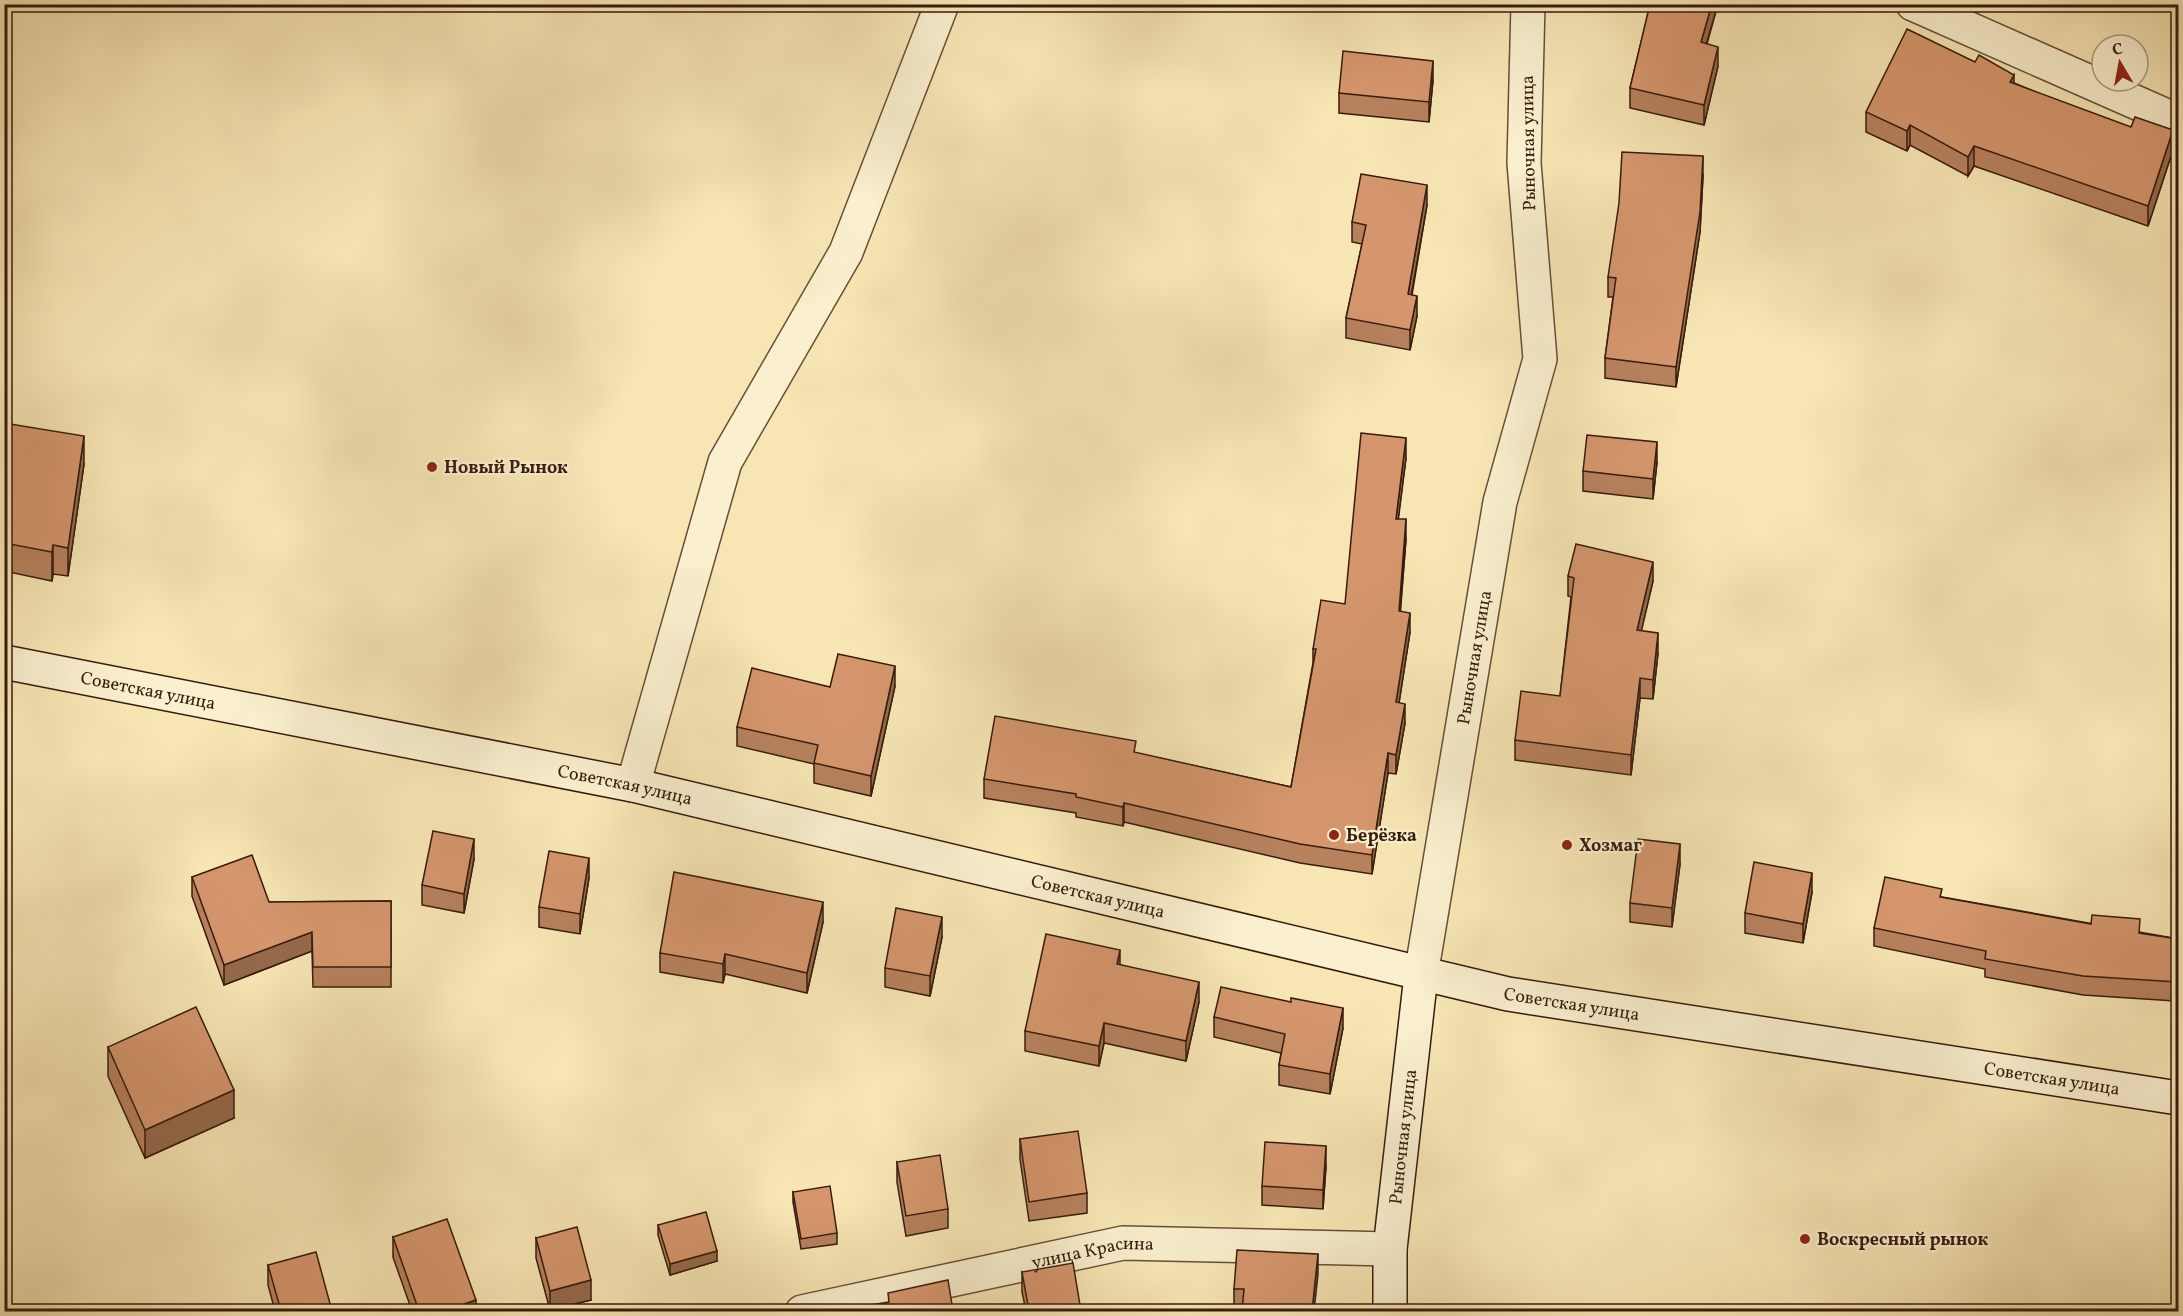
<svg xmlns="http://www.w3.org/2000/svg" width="2183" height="1316" font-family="Vollkorn,serif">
<rect width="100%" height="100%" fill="#f7e6b4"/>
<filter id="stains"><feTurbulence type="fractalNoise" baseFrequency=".00333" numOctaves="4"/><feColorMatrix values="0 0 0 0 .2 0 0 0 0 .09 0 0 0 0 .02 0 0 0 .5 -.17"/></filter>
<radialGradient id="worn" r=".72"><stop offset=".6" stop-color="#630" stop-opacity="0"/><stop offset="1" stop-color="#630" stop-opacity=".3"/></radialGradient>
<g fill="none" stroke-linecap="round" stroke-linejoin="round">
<g stroke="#674e38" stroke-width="36">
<g id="street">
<polyline points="1913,4 2178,121"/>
<polyline points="633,785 725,462 846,252 942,4"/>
<path id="s1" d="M1421,975L1500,502L1540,359L1524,163L1528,4"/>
<path id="s2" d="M802,1312L1123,1243L1390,1249"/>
</g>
</g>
<g stroke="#371b0f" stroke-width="36">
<g id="secondary">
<path id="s3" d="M4,662L633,785L1508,994L2178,1098"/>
<path id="s4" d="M1390,1312V1249L1421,975"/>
</g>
</g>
<use href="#street" stroke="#faefce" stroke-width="33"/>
<use href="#secondary" stroke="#faefce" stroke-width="33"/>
</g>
<g fill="#b7815e" stroke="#371b0f" stroke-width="1.5">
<polygon points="1639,4 1718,4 1707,44 1718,66 1704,125 1630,108 1630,88 1649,9 1639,6"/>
<polygon points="1433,80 1429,122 1339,113 1339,93"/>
<polygon points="2014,83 2173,150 2148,226 1974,166 1968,176 1910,145 1907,151 1866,132 1866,112"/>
<polygon points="1703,176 1700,232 1676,387 1605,378 1605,358 1613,297 1608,297 1608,277"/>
<polygon points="1427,205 1412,295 1417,316 1410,350 1346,338 1346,318 1362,244 1352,242 1352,222"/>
<polygon points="4,423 84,464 68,576 53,574 52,581 4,571"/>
<polygon points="1406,458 1398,519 1406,539 1400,612 1410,632 1399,703 1405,723 1396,774 1388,773 1372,874 1300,863 1124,822 1123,826 1076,817 1076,813 984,798 984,779 1136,753 1291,787 1313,663 1313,649 1345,604"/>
<polygon points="1657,462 1653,499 1583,491 1583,471"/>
<polygon points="1568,576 1653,581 1641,631 1658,653 1653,699 1640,698 1631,775 1515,760 1515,740 1560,696 1571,597 1568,596"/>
<polygon points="895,686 871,796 814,783 814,764 737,746 737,727 830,687"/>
<polygon points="474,859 464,913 422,905 422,885"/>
<polygon points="1680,864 1672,927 1630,922 1630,903"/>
<polygon points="192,877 269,902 391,901 391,987 313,987 312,951 224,985 192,896"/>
<polygon points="589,878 580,934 539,927 539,907"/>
<polygon points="1812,892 1803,943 1745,933 1745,913"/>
<polygon points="1942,897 2178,939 2178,1013 2175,1013 2175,1001 2083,995 1985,977 1985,969 1874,946 1874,928"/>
<polygon points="823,922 807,993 725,974 723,983 660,972 660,953"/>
<polygon points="942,937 930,996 885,987 885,968"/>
<polygon points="1120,965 1199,1002 1186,1061 1104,1043 1099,1066 1025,1051 1025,1031"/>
<polygon points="1214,1017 1343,1028 1330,1094 1279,1085 1279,1065 1281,1053 1214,1037"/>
<polygon points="108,1047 234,1118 145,1158 108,1076"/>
<polygon points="1020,1139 1087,1193 1087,1213 1029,1221 1020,1159"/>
<polygon points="897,1162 948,1209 948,1228 906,1236 897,1182"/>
<polygon points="1326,1166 1323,1209 1262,1205 1262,1186"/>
<polygon points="793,1192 837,1233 837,1244 801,1249 793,1202"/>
<polygon points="658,1225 717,1261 670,1275 658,1235"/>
<polygon points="393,1237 476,1311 412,1311 393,1257"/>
<polygon points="536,1238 591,1300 550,1310 536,1258"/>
<polygon points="268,1265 332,1311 275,1311 268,1285"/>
<polygon points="1022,1272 1081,1311 1026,1311 1022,1292"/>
<polygon points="1318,1274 1242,1309 1234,1308 1234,1289"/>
</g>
<g fill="#95694c" stroke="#371b0f" stroke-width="1.5">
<polygon points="1712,4 1718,4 1701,62 1701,42"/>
<polygon points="1718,47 1718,66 1704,125 1704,105"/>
<polygon points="1433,61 1433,80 1429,122 1429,102"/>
<polygon points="2014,75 2014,95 2010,82"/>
<polygon points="1910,125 1910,145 1907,151 1907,131"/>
<polygon points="2173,130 2173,150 2148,226 2148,206"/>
<polygon points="1974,146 1974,166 1968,176 1968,157"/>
<polygon points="1703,156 1703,176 1700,232 1676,387 1676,367"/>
<polygon points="1427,185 1427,205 1408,314 1408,294"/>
<polygon points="1417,296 1417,316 1410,350 1410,330"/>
<polygon points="84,436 84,464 68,576 68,548"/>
<polygon points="1406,438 1406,458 1396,538 1396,519"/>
<polygon points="1657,442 1657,462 1653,499 1653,479"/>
<polygon points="1406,519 1406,539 1399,631 1399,611"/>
<polygon points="53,545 53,574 52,581 52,552"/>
<polygon points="1653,562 1653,581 1637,650 1637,630"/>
<polygon points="1410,613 1410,632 1396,722 1396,702"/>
<polygon points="1658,633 1658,653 1653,699 1653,680"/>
<polygon points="895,666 895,686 871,796 871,776"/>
<polygon points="1640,678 1640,698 1631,775 1631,755"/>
<polygon points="1405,704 1405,723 1396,774 1396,755"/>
<polygon points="1388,753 1388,773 1372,874 1372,855"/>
<polygon points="1124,803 1124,822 1123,826 1123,807"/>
<polygon points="474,839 474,859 464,913 464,894"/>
<polygon points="1680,844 1680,864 1672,927 1672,908"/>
<polygon points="589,858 589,878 580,934 580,914"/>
<polygon points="1812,873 1812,892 1803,943 1803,924"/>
<polygon points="823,902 823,922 807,993 807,973"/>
<polygon points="942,917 942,937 930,996 930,976"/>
<polygon points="312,932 312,951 224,985 224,965"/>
<polygon points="1120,950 1120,970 1117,964"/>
<polygon points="725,954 725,974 723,983 723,964"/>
<polygon points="1199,982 1199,1002 1186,1061 1186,1041"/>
<polygon points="1343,1008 1343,1028 1330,1094 1330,1074"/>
<polygon points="1104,1023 1104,1043 1099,1066 1099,1046"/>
<polygon points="234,1090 234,1118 145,1158 145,1130"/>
<polygon points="1326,1146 1326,1166 1323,1209 1323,1190"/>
<polygon points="717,1251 717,1261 670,1275 670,1264"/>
<polygon points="1318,1254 1318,1274 1314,1311 1312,1311"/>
<polygon points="591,1280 591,1300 550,1310 550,1291"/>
<polygon points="476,1300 476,1311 443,1311"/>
</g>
<g fill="#d5966d" stroke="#371b0f" stroke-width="1.5">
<polygon points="1650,4 1712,4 1701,42 1718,47 1704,105 1630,88"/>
<polygon points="1907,29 1975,62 1979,55 2014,75 2010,82 2131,127 2135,117 2173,130 2148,206 1974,146 1968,157 1910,125 1907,131 1866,112"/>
<polygon points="1343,51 1433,61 1429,102 1339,93"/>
<polygon points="1622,152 1703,156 1700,212 1676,367 1605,358 1616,278 1608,277 1619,203"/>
<polygon points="1361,174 1427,185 1408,294 1417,296 1410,330 1346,318 1366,225 1352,222"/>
<polygon points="4,423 84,436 68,548 53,545 52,552 4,543"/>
<polygon points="1361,433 1406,438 1396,519 1406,519 1399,611 1410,613 1396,702 1405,704 1396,755 1388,753 1372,855 1300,844 1124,803 1123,807 1076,797 1076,794 984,779 995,716 1136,741 1134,752 1291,787 1316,649 1313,649 1321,600 1345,604"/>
<polygon points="1587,435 1657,442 1653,479 1583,471"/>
<polygon points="1576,544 1653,562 1637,630 1658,633 1653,680 1640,678 1631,755 1515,740 1521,691 1560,696 1574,578 1568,576"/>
<polygon points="838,654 895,666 871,776 814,763 818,745 737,727 752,668 830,687"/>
<polygon points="433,831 474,839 464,894 422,885"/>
<polygon points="1638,839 1680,844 1672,908 1630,903"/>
<polygon points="549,851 589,858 580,914 539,907"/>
<polygon points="252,855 269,902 391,901 391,967 313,967 312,932 224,965 192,877"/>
<polygon points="1754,862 1812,873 1803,924 1745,913"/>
<polygon points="674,872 823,902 807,973 725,954 723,964 660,953"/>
<polygon points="1885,877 1942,889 1940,897 2091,924 2092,915 2140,919 2139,933 2178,939 2178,995 2175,994 2177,982 2083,976 1985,959 1986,951 1874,928"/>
<polygon points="896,908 942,917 930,976 885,968"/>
<polygon points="1046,934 1120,950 1117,964 1199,982 1186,1041 1104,1023 1099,1046 1025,1031"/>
<polygon points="1221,987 1291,1002 1291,998 1343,1008 1330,1074 1279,1065 1285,1034 1214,1017"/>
<polygon points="196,1007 234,1090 145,1130 108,1047"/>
<polygon points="1078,1131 1087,1193 1029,1202 1020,1139"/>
<polygon points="1265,1142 1326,1146 1323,1190 1262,1186"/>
<polygon points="940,1155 948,1209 906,1216 897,1162"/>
<polygon points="830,1186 837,1233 801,1239 793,1192"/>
<polygon points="706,1212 717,1251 670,1264 658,1225"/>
<polygon points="447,1219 476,1300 443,1311 419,1311 393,1237"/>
<polygon points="577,1227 591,1280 550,1291 536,1238"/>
<polygon points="1237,1250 1318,1254 1312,1311 1242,1311 1244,1289 1234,1289"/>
<polygon points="316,1252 332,1311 281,1311 268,1265"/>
<polygon points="1073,1263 1081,1311 1029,1311 1022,1272"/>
<polygon points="948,1280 953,1311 833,1311 889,1302 888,1293"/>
</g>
<g fill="#8f2418" stroke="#faefce" stroke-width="2">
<circle cx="432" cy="467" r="6"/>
<circle cx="1334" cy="835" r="6"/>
<circle cx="1567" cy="845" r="6"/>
<circle cx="1805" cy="1239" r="6"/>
</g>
<g text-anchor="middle" stroke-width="4.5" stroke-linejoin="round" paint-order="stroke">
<g font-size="18" fill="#371b0f" stroke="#faefce">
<text transform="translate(1528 143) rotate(-91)" y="6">Рыночная улица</text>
<text dy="6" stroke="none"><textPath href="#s1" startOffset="322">Рыночная улица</textPath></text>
<text dy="6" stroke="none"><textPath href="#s3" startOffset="147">Советская улица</textPath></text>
<text dy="6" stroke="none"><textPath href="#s3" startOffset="633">Советская улица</textPath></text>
<text dy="6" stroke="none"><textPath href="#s3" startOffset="1119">Советская улица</textPath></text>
<text dy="6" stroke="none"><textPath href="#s3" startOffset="1605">Советская улица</textPath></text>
<text dy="6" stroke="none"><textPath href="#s3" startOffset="2091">Советская улица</textPath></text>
<text dy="6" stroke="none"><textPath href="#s4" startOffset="176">Рыночная улица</textPath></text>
<text dy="6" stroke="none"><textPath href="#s2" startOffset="297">улица Красина</textPath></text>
</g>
<g font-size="18" font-weight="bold" fill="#371b0f" stroke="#faefce" text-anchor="start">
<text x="444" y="473">Новый Рынок</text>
<text x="1346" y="841">Берёзка</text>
<text x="1579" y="851">Хозмаг</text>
<text x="1817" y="1245">Воскресный рынок</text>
</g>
</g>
<rect width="2183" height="1316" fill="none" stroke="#f7e6b4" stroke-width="24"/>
<rect x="6" y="6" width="2171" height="1304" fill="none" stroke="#371b0f" stroke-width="3"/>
<rect x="12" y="12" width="2159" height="1292" fill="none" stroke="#371b0f" stroke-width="1.5"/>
<g transform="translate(2120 63) rotate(350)"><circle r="28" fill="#faefce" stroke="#ac9a82" stroke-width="1.5"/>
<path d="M0-4.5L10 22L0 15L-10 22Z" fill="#8f2418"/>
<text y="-9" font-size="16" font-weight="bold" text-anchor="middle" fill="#371b0f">С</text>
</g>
<rect width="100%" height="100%" filter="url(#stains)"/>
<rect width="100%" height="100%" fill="url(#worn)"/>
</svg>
